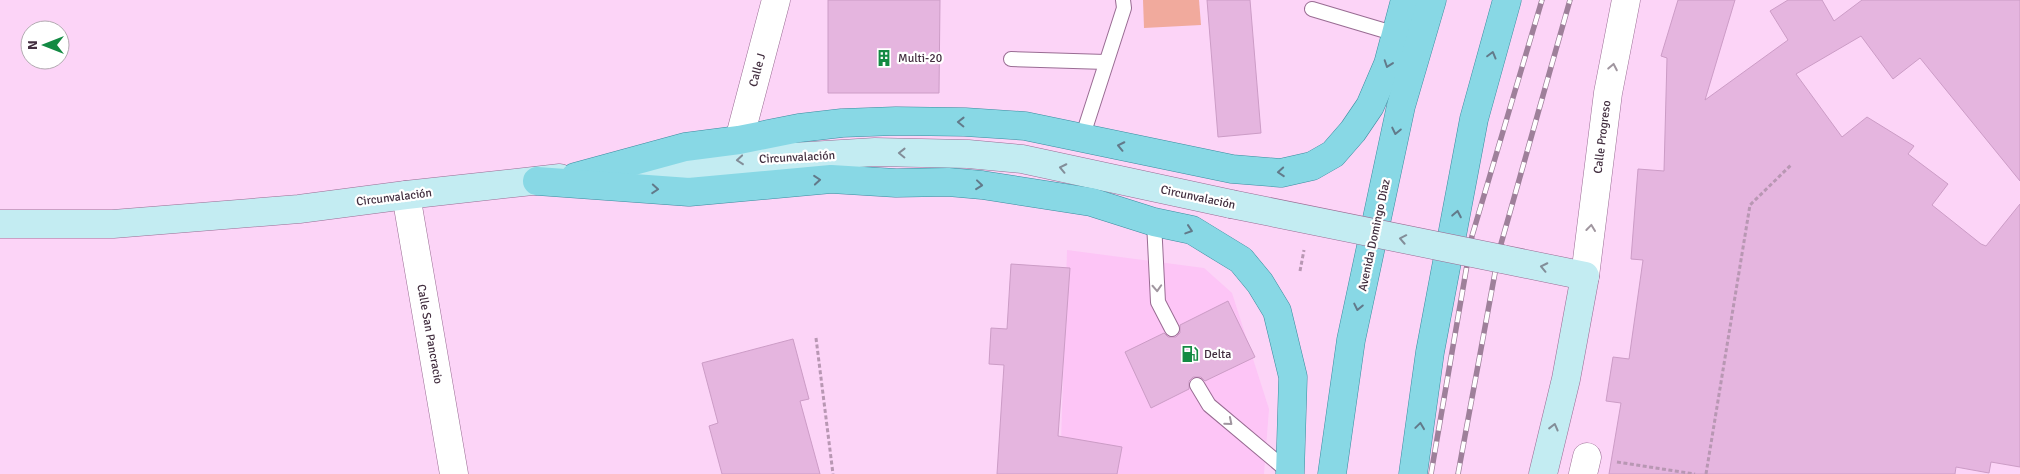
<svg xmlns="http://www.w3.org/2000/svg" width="2020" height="474" font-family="Signika,sans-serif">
<rect width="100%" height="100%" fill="#fcd4f7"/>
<polygon fill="#fdc5f6" points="1067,250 1204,268 1232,293 1269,409 1264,474 1060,474"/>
<polygon fill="#f1aa9d" points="1143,0 1199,0 1201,25 1144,28"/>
<g fill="#e5b5df" stroke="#cc9cc6">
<polygon points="828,0 940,0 939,93 828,93"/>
<polygon points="1207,0 1250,0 1261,133 1218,137"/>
<polygon points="1678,0 1735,0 1705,100 1788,40 1770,11 1788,0 1822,0 1834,21 1862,0 2020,0 2020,181 1920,58 1893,79 1861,36 1796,74 1842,137 1867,117 1914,146 1908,154 1948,184 1932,205 1981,244 1986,246 2020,204 2020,467 1991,462 1989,473 1956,467 1955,474 1609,474 1621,403 1606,401 1613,357 1629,359 1643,260 1631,259 1638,169 1664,171 1667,58 1661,56"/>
<polygon points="1011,264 1070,268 1058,436 1122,447 1117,474 997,474 1004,365 989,364 991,328 1007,329"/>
<polygon points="1228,301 1255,357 1205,381 1201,377 1193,377 1189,381 1189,389 1151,408 1125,352 1164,333 1168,337 1176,337 1180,333 1180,325"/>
<polygon points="793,339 809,399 800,401 820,474 722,474 709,426 718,423 702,363"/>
</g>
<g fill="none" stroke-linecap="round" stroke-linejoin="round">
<g stroke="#996c93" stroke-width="16">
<g id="lane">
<polyline points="1312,9 1396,34"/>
<polyline points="1011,59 1106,62"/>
<polyline points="1082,138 1124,8 1123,0"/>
<polyline points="1154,222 1158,302 1172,329"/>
<polyline points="1197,385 1209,405 1290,473"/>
</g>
</g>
<g stroke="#996c93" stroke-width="29">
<g id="street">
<polyline points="739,140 776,0"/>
<polyline points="406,195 454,474"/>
<polyline points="1585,276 1608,93 1626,0"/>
<polyline points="1583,474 1587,457"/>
</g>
</g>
<g stroke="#996c93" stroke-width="29">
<g id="secondary">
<polyline points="625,171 759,159 875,152 968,154 1022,159 1231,204"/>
<polyline points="0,224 113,224 299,209 406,195 560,178"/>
<polyline points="1502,259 1585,276 1566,379 1543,474"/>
</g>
</g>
<g stroke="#3c8c9f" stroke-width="29">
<g id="primary">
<polyline points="575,177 685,147 739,140 799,128 842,123 896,121 965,122 1025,126 1232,169 1281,173 1312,166 1333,154 1353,131 1370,106 1388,64 1405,0"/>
<polyline points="537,181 689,192 831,179 896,183 948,182 982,185 1091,202 1154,222 1192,230 1241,260 1260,283 1277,311 1293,377 1290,474"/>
<polyline points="1332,474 1351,340 1401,106 1432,0"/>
<polyline points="1413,474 1430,352 1474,119 1507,0"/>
</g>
</g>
<g stroke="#b897b3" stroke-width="3" stroke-dasharray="4 2.5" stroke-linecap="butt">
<polyline points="1300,271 1304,250"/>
<polyline points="816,338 833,474"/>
<polyline points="1617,462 1695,474"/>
<polyline points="1706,474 1750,205 1792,164"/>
</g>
<use href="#lane" stroke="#fff" stroke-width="14"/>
<use href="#street" stroke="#fff" stroke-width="28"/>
<use href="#secondary" stroke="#c3ecf2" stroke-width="28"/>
<use href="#primary" stroke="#88d8e5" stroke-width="28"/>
<g stroke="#9e809a" stroke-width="5.5">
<g id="rail">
<polyline points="1431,474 1472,236 1542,0"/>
<polyline points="1458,474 1499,251 1570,0"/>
</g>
</g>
<use href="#rail" stroke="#fff" stroke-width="4" stroke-dasharray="11" stroke-linecap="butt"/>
<g stroke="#996c93" stroke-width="29" stroke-linecap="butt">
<polyline id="secondary-bridge" points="1231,204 1502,259"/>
</g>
<use href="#secondary-bridge" stroke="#c3ecf2" stroke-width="28"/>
</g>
<defs><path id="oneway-chevron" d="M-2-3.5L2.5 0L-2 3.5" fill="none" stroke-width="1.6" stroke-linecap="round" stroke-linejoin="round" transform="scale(1.25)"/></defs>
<g stroke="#627a8a">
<use href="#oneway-chevron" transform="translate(1492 55) rotate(-75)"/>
<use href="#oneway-chevron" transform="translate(1388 64) rotate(109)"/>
<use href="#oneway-chevron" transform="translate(961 122) rotate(-179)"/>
<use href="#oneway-chevron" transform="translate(1396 131) rotate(102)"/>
<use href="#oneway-chevron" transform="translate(1121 146) rotate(-168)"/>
<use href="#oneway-chevron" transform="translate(1281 172) rotate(176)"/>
<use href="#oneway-chevron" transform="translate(817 180) rotate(-5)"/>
<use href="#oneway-chevron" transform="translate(979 185) rotate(6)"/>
<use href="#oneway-chevron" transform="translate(655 189) rotate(4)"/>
<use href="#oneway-chevron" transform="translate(1457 214) rotate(-79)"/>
<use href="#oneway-chevron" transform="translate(1189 230) rotate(18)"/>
<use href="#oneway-chevron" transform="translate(1358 307) rotate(102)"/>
<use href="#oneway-chevron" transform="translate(1420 426) rotate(-82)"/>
</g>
<g stroke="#a0969f">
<use href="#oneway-chevron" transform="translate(1613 67) rotate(-79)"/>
<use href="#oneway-chevron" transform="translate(1591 228) rotate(-83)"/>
<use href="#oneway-chevron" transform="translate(1157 288) rotate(87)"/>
<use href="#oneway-chevron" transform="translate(1229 422) rotate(40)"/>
</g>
<g stroke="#828d98">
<use href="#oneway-chevron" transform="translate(902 153) rotate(-179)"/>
<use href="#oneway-chevron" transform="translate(740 160) rotate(175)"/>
<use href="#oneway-chevron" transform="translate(1063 168) rotate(-168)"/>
<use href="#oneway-chevron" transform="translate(1403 239) rotate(-169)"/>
<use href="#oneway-chevron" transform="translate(1544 267) rotate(-168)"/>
<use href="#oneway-chevron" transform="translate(1554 427) rotate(-76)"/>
</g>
<defs>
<g id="building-bare" transform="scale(1.35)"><path d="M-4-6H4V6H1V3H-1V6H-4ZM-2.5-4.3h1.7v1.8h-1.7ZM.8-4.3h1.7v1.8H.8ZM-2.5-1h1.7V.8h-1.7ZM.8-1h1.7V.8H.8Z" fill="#138a43" stroke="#fff" stroke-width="2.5" paint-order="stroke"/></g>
<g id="fuel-bare" transform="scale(1.35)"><path d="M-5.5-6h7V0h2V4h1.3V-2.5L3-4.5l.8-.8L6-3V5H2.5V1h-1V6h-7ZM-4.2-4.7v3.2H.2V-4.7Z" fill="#138a43" stroke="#fff" stroke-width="2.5" paint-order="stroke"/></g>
</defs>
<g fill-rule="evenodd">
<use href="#building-bare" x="884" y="58"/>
<use href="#fuel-bare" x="1190" y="354"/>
</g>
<g text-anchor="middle" stroke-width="4.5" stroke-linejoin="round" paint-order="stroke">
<g font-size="12" fill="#422e3f" stroke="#fff" text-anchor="start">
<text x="898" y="62">Multi-20</text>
<text x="1204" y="358">Delta</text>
</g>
<g font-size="12" fill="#422e3f" stroke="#fff">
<text transform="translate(757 70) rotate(-75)" y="4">Calle J</text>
<text transform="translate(1602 137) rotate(-83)" y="4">Calle Progreso</text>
<text transform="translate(797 157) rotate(-3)" y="4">Circunvalación</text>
<text transform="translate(394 197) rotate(-7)" y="4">Circunvalación</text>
<text transform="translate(1198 197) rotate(12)" y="4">Circunvalación</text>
<text transform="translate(1374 235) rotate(-78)" y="4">Avenida Domingo Díaz</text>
<text transform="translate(430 334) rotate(80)" y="4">Calle San Pancracio</text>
</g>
</g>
<g transform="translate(45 45) rotate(270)"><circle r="24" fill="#ffffff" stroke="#b3abb2"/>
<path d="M0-4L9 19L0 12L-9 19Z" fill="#138a43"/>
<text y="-8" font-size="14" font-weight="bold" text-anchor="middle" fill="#422e3f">N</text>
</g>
</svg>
